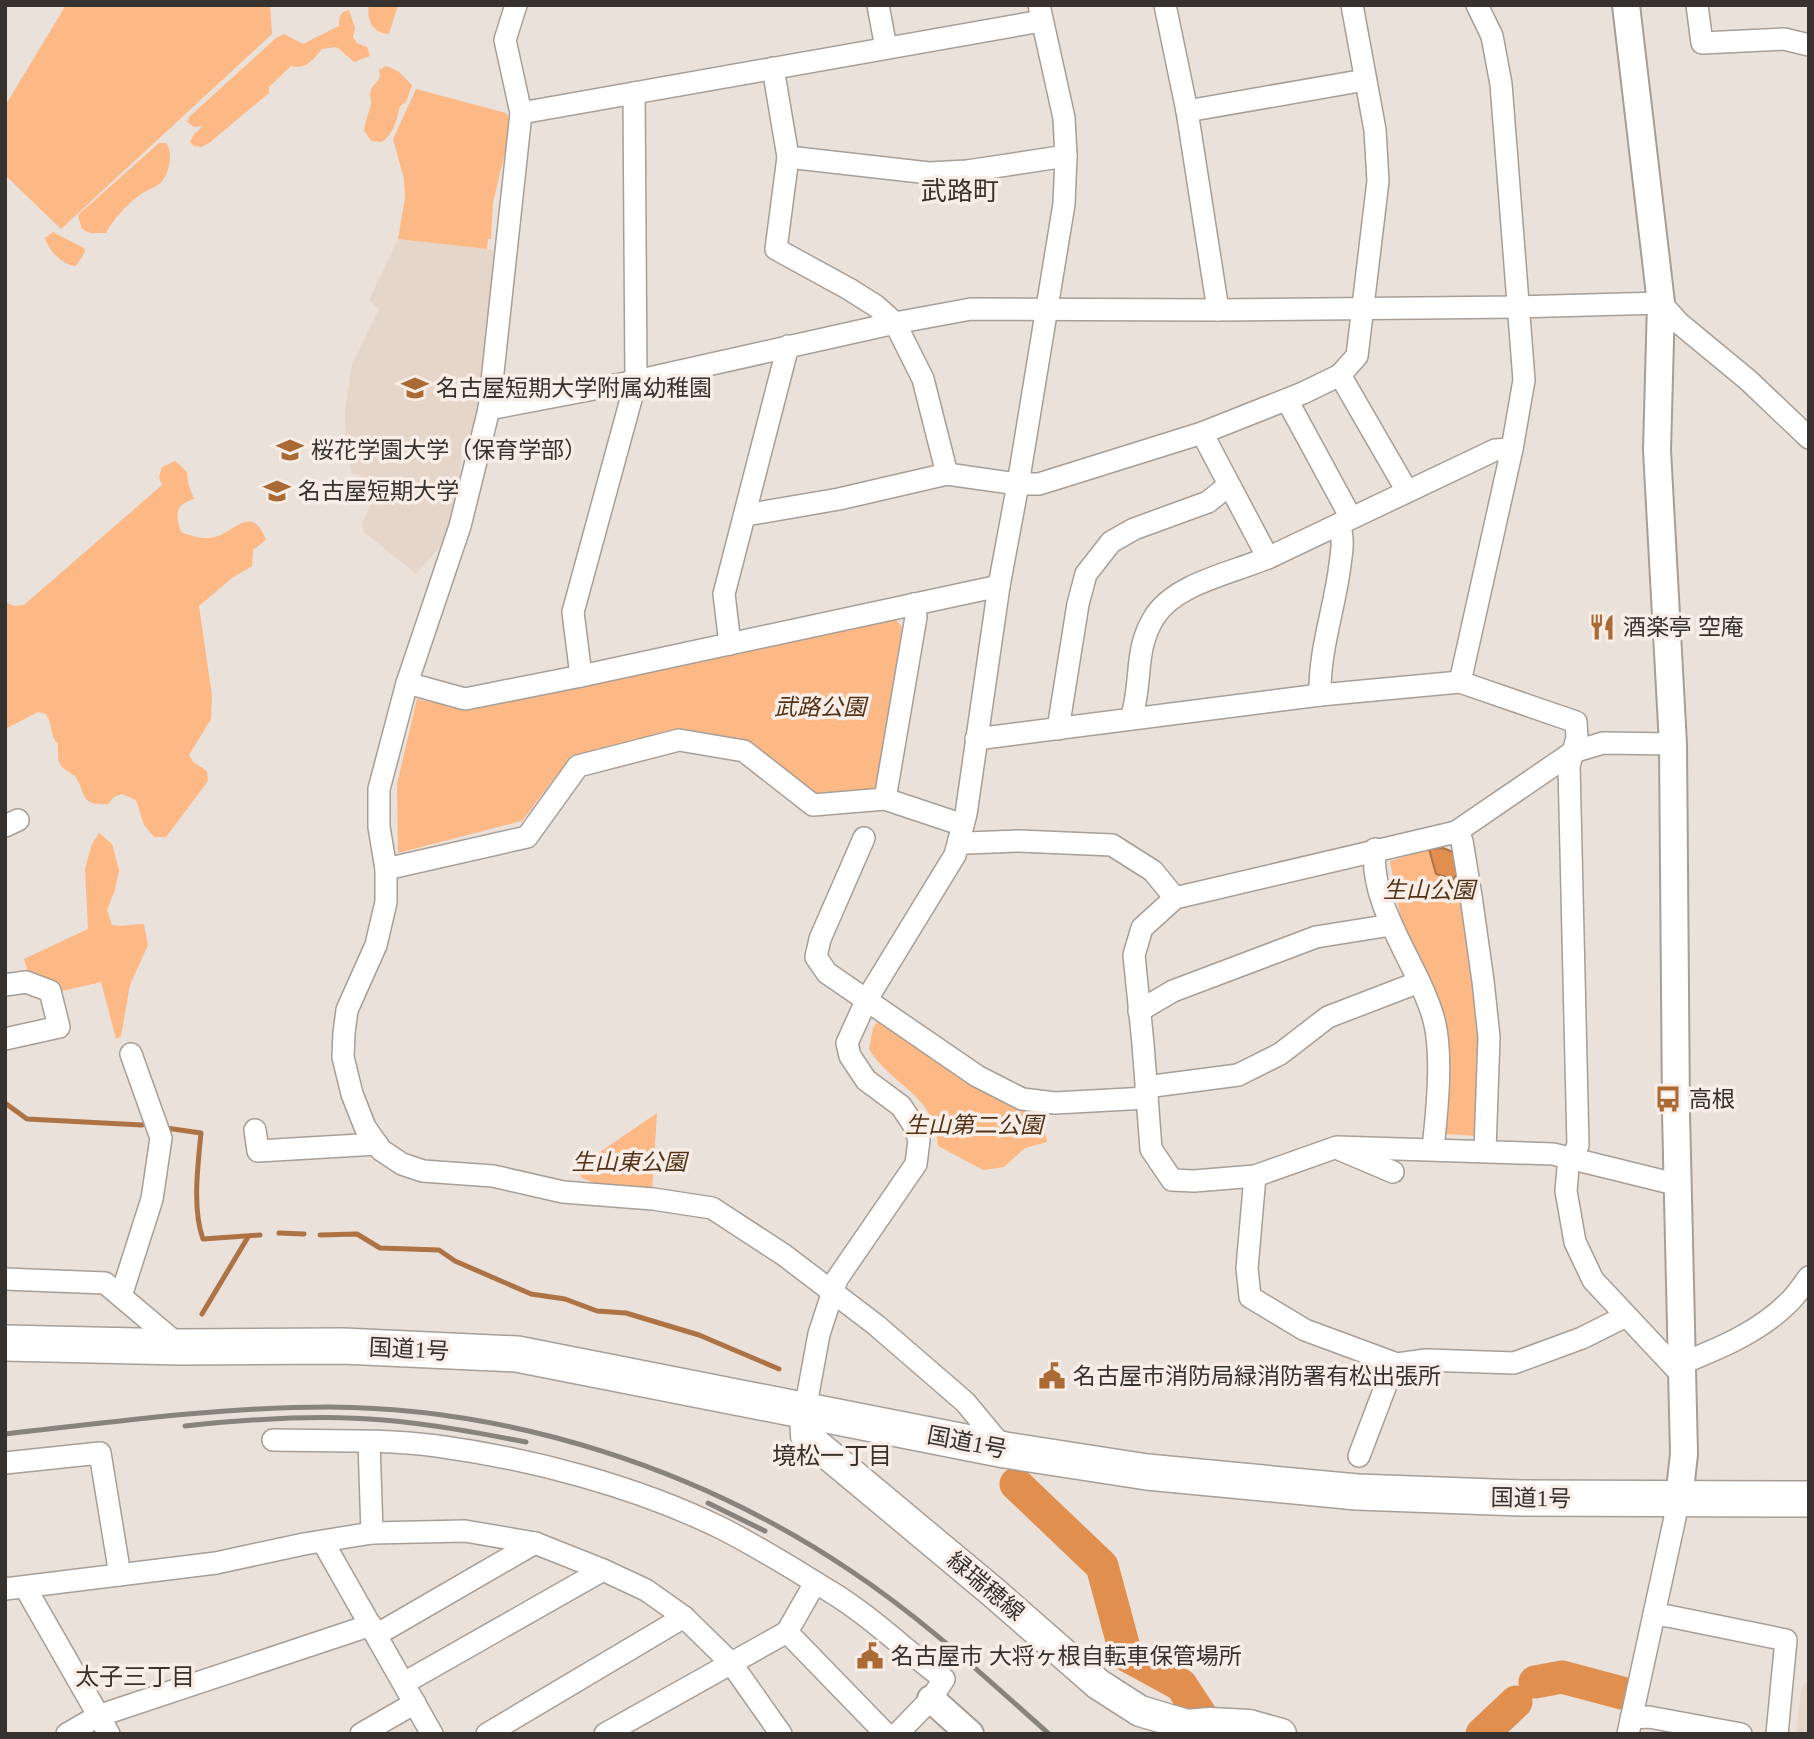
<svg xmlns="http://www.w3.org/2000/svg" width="1814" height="1739" font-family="'Times New Roman','Noto Sans JP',serif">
<rect width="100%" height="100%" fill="#eae1da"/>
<g fill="#e6d6ca">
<polygon points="398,239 493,250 493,319 474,427 461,452 459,507 439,548 416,574 364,532 362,524 372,502 372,487 358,474 352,474 346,450 345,411 352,364 379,309 369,300"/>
<polygon points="1809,1680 1809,1734 1796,1734 1802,1686"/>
</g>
<g fill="#fcb885">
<polygon points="66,5 270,5 272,34 61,229 5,175 5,106"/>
<path d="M369,5H398L389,34C373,34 366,20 369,5Z"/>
<path d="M349,10L355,28L353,37L357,43L367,47L370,56L354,62L337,47L322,49C313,59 307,70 291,66L269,87V93L209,143L202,147L194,146L190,142L194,134L203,126L194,127L187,122L190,116L276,38L284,34L303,44L339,26C339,17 340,12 349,10Z"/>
<path d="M386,66L398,71L412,85L406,102L400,106C396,121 395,131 382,142L371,141L364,130C365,121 370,111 371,102C371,97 369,94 371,90C375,81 382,82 379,70Z"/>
<polygon points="416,89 506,113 512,124 493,202 491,239 488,239 487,249 398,239 405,198 404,179 393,139"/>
<path d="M159,143H166C173,153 170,170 163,180C159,186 150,189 144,192C130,201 113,219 106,233H90L82,229L78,215Z"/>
<path d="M53,232L84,248L85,252L76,266C62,265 49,251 45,238Z"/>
<path d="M175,461L187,472L188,483L194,499C175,505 175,513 181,532C191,536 204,540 215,537C235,532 252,503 266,540L253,550L252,566L232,578L199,606L212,696L211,719L189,755L193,762L207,771L208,781L166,837H154L144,825L136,800L122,794L114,797L108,804C79,806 87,794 75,776C57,765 58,765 58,744C49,735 53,723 46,714L38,712L5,729V602L14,606L24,605L162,485L159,477L162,467Z"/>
<polygon points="894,617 902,627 882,784 877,791 817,797 744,740 675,729 571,756 522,821 398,853 397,784 417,699 463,709"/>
<path d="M99,833L112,844L119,870L115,890L107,910L112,925C122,927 133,924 144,924L148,945L130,985L121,1036L116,1039L101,982L62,991L30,978L24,959L88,929L85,869L92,844Z"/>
<polygon points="1443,848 1453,852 1459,872 1483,1039 1478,1136 1443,1134 1432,992 1400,915 1390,861 1429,849"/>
<path d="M879,1020L1001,1101L1041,1112L1047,1142L1025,1148L1004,1167L983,1170L938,1146C935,1093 893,1088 869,1049L873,1028Z"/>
<polygon points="657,1113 652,1189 600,1185 582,1178 579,1170 581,1165"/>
</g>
<polygon fill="#e08f4e" stroke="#ad7345" stroke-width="2" points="1443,848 1453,852 1459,872 1453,879 1436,874 1429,849"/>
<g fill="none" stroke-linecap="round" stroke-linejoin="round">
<g stroke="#ad7345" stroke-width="5">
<polyline points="5,1103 27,1119 142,1125"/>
<path d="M166,1128L201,1133C198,1164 192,1209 203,1239L260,1235"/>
<polyline points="279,1233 304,1234"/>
<polyline points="320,1235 357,1234 380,1248 439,1250 455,1261 531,1294 565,1299 597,1311 626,1313 699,1335 779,1369"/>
<polyline points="202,1314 248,1237"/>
</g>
<g stroke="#e08f4e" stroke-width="33">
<polyline points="1016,1484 1102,1566 1126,1655 1181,1685 1202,1717 1209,1734"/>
<polyline points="1535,1682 1562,1677 1622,1693"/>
<polyline points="1482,1734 1516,1702"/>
</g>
<g stroke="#a79e97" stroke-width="24">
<g id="minor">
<polyline points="516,5 505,40 521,113 489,409 460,526 407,683 465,699 581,676 999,586"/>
<polyline points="878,5 886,48"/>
<polyline points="1165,5 1187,111 1218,310"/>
<polyline points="1697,5 1702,43 1784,39 1809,45"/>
<polyline points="773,68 788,157 776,249 849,289 876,306 895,323 923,379 947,474"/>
<polyline points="1187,111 1365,80"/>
<polyline points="521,113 1041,21"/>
<polyline points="788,157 929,173 967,171 1066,156"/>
<polyline points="1340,375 1407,491"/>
<polyline points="1287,400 1351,518"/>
<polyline points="489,409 636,381 895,323 971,309 1218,310 1518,307 1661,303 1679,323 1748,380 1809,438"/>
<polyline points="1202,433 1268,558"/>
<polyline points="746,515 839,499 947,474 1018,484 1039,484 1202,433 1303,393 1340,375 1357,356 1378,181 1375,130 1352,5"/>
<polyline points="730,644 724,594 788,346"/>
<polyline points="581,676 573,612 636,381 634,93"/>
<polyline points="1460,682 1512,449 1524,380 1501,84 1492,36 1477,5"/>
<polyline points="407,683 379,789 379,827 386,869 386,902 376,945 347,1010 344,1033 343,1057 352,1094 365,1127 381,1150 402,1164 423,1171 493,1176 563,1192 653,1199 712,1208 784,1255 876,1325 965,1402 1005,1450"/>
<path d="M1320,695C1319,653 1333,613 1339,572C1341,555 1345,541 1339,524"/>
<path d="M1131,719C1143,683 1133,650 1155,616C1177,582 1237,572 1272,556C1347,521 1420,485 1495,450L1512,449"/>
<polyline points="1058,729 1078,604 1086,574 1111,542 1134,529 1208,502 1229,485"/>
<polyline points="976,739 1320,695 1460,682 1576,722 1577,738 1569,766 1578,1145 1568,1168 1566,1191 1575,1242 1593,1280 1682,1375"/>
<polyline points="1673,744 1603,743 1573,752 1456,832 1175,898 1142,928 1134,955 1143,1044 1151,1149 1172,1180 1194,1181 1255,1176 1337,1147 1553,1154 1679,1185"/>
<polyline points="885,799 916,617 914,604"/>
<polyline points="5,826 18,820"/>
<polyline points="1456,832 1462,841 1471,896 1483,981 1489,1037 1485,1150"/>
<polyline points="864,838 820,939 816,957 827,973 977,1076 1022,1099 1055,1103 1147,1098"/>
<polyline points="959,840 967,843 1019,841 1112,845 1153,871 1175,898"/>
<path d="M1375,849C1368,905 1420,967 1434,1020C1443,1055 1437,1112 1433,1148"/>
<polyline points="386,869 527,837 578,766 679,740 744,751 813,805 885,799 963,825"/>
<polyline points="5,985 26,982 50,991 59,1027 5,1039"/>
<polyline points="1139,1011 1173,991 1316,937 1391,925"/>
<polyline points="1146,1087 1238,1075 1280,1054 1328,1017 1419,982"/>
<polyline points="255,1130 258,1151 377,1144"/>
<polyline points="1341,1150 1393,1172"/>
<polyline points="1255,1176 1247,1268 1250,1297 1305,1330 1397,1364 1426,1360 1514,1363 1582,1338 1626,1316"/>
<polyline points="5,1279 105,1283 181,1347"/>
<polyline points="121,1296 152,1199 161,1138 131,1054"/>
<path d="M1683,1363C1720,1348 1759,1332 1788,1303C1796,1296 1802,1286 1809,1277"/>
<polyline points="805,1410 819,1334 837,1279 916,1164 919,1140 913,1124 901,1106 866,1080 850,1056 847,1043 867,999 955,855 966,814 999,586 1018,484 1064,204 1066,156 1064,118 1039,5"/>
<path d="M273,1440C327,1441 383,1439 437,1446C532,1459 635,1486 721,1528C759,1547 795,1570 831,1592C872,1617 906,1651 944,1679L931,1699L897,1734"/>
<polyline points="369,1442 372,1533"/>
<polyline points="1359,1456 1389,1377 1397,1364"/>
<polyline points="5,1463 100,1453 120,1575"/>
<polyline points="323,1542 432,1734"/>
<polyline points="25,1587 109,1734"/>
<polyline points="5,1589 216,1563 304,1544 372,1533 465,1531 535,1543 603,1570 646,1590 684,1617 731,1663 781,1734"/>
<polyline points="1654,1615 1668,1616 1786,1640 1777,1734"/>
<polyline points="787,1632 886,1734"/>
<polyline points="376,1635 535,1543"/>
<polyline points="404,1683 603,1570"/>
<polyline points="1631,1718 1649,1717 1741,1734"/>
<polyline points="67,1734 98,1716 371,1625"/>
<polyline points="361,1734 415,1703"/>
<polyline points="487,1734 684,1617"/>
<polyline points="605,1734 787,1632 815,1583"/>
<polyline points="1628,1734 1679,1499"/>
</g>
</g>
<g stroke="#a79e97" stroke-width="30">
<g id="tertiary">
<polyline points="1626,5 1661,303 1657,450 1673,744 1676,1113 1684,1454 1679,1499"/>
<polyline points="931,1699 970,1734"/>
</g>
</g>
<g stroke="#a79e97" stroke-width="33">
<polyline id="secondary" points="805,1410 806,1436 993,1592 1098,1684 1140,1711 1187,1725 1210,1723 1249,1725 1281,1734"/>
</g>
<g stroke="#a79e97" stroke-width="38">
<polyline id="trunk" points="5,1343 181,1347 343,1346 517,1354 1005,1450 1147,1472 1357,1492 1521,1498 1809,1499"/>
</g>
<use href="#minor" stroke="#fff" stroke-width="21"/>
<use href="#tertiary" stroke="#fff" stroke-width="26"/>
<use href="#secondary" stroke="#fff" stroke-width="30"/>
<use href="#trunk" stroke="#fff" stroke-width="35"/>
<g stroke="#89837e" stroke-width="5">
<path d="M185,1426C250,1419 319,1414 383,1420C431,1424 479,1433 526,1442"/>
<path d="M5,1434C113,1422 221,1407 329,1407C512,1408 700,1469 851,1571C922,1618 985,1677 1049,1734"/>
<polyline points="708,1503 765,1531"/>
</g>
</g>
<defs>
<g id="school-bare" transform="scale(2.1)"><path d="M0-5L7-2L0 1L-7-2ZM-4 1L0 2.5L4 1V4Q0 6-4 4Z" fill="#ab6a34" stroke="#f8eee7" stroke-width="2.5" paint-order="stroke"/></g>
<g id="university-bare" transform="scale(2.1)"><path d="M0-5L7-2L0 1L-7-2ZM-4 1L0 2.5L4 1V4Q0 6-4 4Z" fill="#ab6a34" stroke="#f8eee7" stroke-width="2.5" paint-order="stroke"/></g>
<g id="restaurant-bare" transform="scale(2.1)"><path d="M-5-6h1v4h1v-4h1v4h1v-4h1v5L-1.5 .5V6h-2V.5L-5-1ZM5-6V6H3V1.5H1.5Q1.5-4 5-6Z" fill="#ab6a34" stroke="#f8eee7" stroke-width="2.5" paint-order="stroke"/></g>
<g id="bus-bare" transform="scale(2.1)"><path d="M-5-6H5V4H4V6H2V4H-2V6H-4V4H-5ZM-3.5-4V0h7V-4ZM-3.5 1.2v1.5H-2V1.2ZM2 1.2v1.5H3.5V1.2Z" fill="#ab6a34" stroke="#f8eee7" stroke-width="2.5" paint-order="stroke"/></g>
<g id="civic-bare" transform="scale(2.1)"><path d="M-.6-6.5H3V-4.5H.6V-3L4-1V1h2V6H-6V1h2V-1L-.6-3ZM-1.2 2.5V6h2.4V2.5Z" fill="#ab6a34" stroke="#f8eee7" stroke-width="2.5" paint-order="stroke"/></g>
</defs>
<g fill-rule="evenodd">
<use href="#school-bare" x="415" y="388"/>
<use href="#university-bare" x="290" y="450"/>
<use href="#university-bare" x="277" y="491"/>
<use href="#restaurant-bare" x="1602" y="627"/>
<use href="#bus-bare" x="1668" y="1099"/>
<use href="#civic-bare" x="1052" y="1376"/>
<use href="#civic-bare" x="870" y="1656"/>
</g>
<g text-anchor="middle" stroke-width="7" stroke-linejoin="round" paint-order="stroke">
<g font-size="23" fill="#35322f" stroke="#f8eee7" text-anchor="start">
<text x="436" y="396">名古屋短期大学附属幼稚園</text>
<text x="311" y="458">桜花学園大学（保育学部）</text>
<text x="298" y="499">名古屋短期大学</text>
<text x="1623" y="635">酒楽亭 空庵</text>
<text x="1689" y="1107">高根</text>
<text x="1073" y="1384">名古屋市消防局緑消防署有松出張所</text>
<text x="891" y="1664">名古屋市 大将ヶ根自転車保管場所</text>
</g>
<g font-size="23" font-style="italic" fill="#533217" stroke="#f8eee7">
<text x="820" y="715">武路公園</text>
<text x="1429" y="898">生山公園</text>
<text x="974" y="1133">生山第二公園</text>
<text x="629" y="1170">生山東公園</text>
</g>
<g font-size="23" fill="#35322f" stroke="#f8eee7">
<text transform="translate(409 1349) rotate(3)" y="8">国道1号</text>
<text transform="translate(967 1442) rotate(11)" y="8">国道1号</text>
<text transform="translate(1531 1498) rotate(1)" y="8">国道1号</text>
<text transform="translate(986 1586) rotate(40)" y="8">緑瑞穂線</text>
</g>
<g font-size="24" fill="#39312c" stroke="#f8eee7">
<text x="832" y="1464">境松一丁目</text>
<text x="135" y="1685">太子三丁目</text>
</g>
<g font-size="26" fill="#39312c" stroke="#f8eee7">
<text x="960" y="200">武路町</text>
</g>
</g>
<rect width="1814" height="1739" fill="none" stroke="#35322f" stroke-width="14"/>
</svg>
